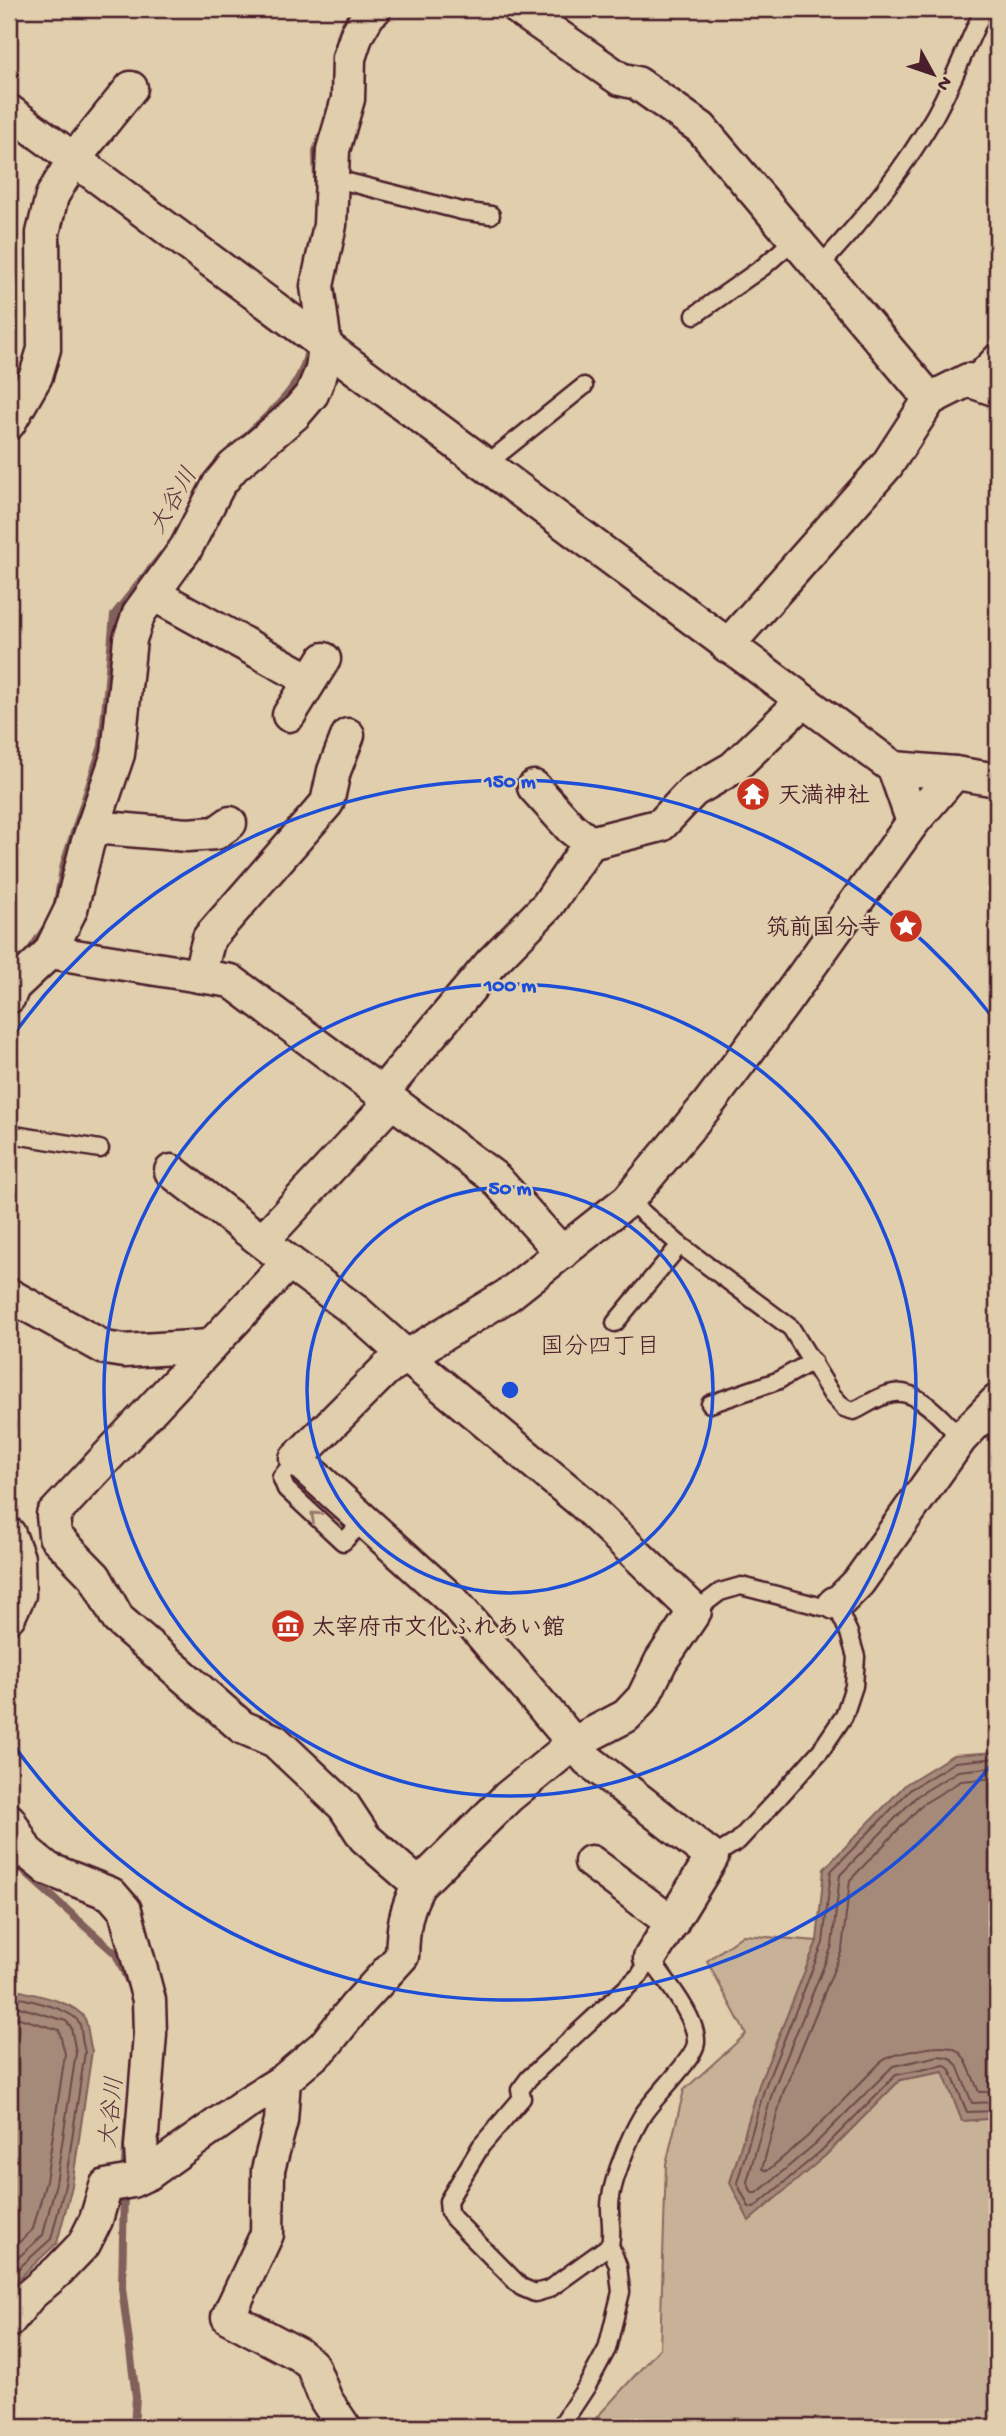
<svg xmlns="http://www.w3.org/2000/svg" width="1006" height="2436" font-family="'Gochi Hand','Klee One',sans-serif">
<rect width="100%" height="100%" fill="#e0ceac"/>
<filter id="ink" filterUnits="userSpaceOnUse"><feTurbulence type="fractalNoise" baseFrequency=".0143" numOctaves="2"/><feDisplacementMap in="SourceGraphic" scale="14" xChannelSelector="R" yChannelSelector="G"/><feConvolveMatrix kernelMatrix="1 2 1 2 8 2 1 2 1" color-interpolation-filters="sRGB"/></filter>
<g filter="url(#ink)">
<polygon fill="#c8b297" stroke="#896861" stroke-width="2" points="743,1935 817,1941 759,2085 730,2183 825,2156 900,2080 943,2072 962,2121 997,2118 997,2427 588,2427 660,2348 666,2164 684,2090 746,2034 707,1961"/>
<g fill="#a58a79" stroke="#815f5a" stroke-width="2">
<polygon points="996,1752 997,2118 962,2121 943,2072 900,2080 825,2156 749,2221 730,2183 759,2085 817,1941 824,1869 906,1784 953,1755"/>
<path d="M9,1988C29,1994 75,2000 85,2019C88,2024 89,2043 92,2051L72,2186L57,2243L9,2288Z"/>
</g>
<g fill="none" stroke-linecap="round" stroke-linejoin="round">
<g stroke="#6e4a4a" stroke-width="2">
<polyline points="997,1758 955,1762 911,1789 831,1871 823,1943 765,2087 737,2183 749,2207 754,2208 821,2151 896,2075 945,2065 950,2070 967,2112 997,2111"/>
<polyline points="997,1767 958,1771 917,1796 840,1875 832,1946 773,2090 747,2182 752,2193 757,2193 815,2144 893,2066 939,2056 950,2058 957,2065 972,2103 997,2102"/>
<path d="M997,1778L961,1781L923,1804L850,1880L842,1950L783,2093L762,2169L767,2171L807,2137L881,2062C891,2054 904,2053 917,2050C965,2040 962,2053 979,2092H997"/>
<path d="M9,1995C25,2000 75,2008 80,2025C82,2033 82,2043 85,2052L65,2185L51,2239L9,2277"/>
<polyline points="9,2004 66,2021 71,2027 76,2053 56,2183 43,2235 9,2266"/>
<polyline points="9,2015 59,2030 65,2054 46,2181 33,2229 9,2252"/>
</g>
<g stroke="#815f5a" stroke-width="8">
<path d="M338,50C339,35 345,20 356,9"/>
<polyline points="317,180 316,151 322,135"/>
<path d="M245,437C272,411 308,383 308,343"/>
<polyline points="57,903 64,864 102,746 114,615 162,555"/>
<polyline points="28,954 46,927"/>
<polyline points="18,1862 28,1875 116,1954 132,1989"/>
<polyline points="124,2177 128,2120"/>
<polyline points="124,2190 122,2288 136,2397 134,2427"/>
</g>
<g stroke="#4a1f2b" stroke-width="21">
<g id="service">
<polyline points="332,178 462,211 491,215"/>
<path d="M819,267C862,221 902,172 934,117C953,83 967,44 984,9"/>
<polyline points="695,315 763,267 795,239"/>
<polyline points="968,380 997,350"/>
<polyline points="484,466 584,386"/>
<polyline points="9,1134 100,1149"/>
<path d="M628,1200L680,1245L791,1328L832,1395L844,1408L854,1411C865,1406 877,1397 889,1394C917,1385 944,1422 961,1438"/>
<polyline points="615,1323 680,1245"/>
<polyline points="710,1404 777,1381 813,1361"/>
<polyline points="296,1459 281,1477 286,1489 343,1542 364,1521"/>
<polyline points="695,1611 720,1592 741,1586 823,1607 835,1603 849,1633 856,1657 854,1686 844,1716 821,1750 780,1796 738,1841 712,1857"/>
<polyline points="9,1870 11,1864 26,1851"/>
<path d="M650,1958C664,1979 697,2017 696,2042C696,2058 652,2099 642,2116C630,2136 610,2184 610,2207C610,2220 613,2232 610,2245L549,2289L535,2293L521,2287L453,2218L449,2212L448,2201L481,2146L522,2098L520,2090L529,2078L640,1975Z"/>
<polyline points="560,2427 587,2386 607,2349 621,2292 618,2266 610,2245"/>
</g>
</g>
<g stroke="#4a1f2b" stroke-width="37">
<g id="minor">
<polyline points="519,9 620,79 637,83 701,128 930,399"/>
<path d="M9,111C304,329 597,551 894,768L955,773L997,780"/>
<polyline points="9,423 36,376 44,349 43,233 52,196 74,159 131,88"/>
<polyline points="153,594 310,680"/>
<polyline points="727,646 887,465 930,399 968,380 997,390"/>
<polyline points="289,715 324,659"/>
<polyline points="894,768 913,822"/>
<polyline points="93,827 187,835 216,833 230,823"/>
<polyline points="590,843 661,825 693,791 733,768 803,701"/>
<polyline points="50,952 231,981 495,1178 562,1253"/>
<polyline points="199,976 209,938 327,803 334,771 348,735"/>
<polyline points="9,997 13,987 50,952 71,909 87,845 118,754 130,639 139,613 186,548 219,484 233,467 295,414 312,394 322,370 325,345 317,286 330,225 333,150 348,99 349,58 357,34 369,14 375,9"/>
<polyline points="381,1094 491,963 547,906 590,843 571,828 534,787"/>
<polyline points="263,1240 391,1102"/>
<polyline points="289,1262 53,1515 55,1536 95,1577 118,1619 242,1727 275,1741 344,1806 365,1838 419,1885"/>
<polyline points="9,1295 105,1348 124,1351 210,1346"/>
<polyline points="9,1534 18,1558 19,1595 9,1616"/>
<polyline points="835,1603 841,1600 858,1583 961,1438 997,1401"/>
<polyline points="9,1820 26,1851 48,1869 111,1894 125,1910 149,2000 150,2034 141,2147 142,2163 149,2173"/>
<polyline points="591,1862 672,1923"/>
<polyline points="650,1958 712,1857 588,1760 454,1602 296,1459 386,1369 508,1295 628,1200 709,1103 783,1004 913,822 955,773"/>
<polyline points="284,2080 281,2121 268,2170 267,2234 228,2317 298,2354 312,2365 326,2400 344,2427"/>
<path d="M9,2321L30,2295L58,2271L84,2244L96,2220L106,2186L132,2181L149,2173L247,2103L284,2080L324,2046L356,2006L402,1956C403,1928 405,1910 419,1885L508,1797L574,1743L626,1716L643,1698L661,1661L695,1611L584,1504L405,1355L357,1312L289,1262L171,1171"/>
</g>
</g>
<use href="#service" stroke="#e0ceac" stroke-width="16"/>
<use href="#minor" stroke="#e0ceac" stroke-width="32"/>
</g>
<defs><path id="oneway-chevron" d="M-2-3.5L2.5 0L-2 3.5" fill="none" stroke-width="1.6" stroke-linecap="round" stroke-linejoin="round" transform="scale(1.75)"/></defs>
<use stroke="#95766c" href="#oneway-chevron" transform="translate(315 1516) rotate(-137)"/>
</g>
<g fill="none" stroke="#1d4ed8" stroke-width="3.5">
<circle cx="510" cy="1390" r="203"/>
<circle cx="510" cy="1390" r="406"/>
<path d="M997 1757A610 610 0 0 1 10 1740M10 1040A610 610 0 0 1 997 1023"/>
</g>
<defs>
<g id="temple-disc" transform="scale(1.75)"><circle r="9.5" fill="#c8321e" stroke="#e0ceac"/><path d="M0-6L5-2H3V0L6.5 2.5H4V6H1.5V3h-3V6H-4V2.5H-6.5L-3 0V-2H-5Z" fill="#fff"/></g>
<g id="sight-disc" transform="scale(1.75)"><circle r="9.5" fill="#c8321e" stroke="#e0ceac"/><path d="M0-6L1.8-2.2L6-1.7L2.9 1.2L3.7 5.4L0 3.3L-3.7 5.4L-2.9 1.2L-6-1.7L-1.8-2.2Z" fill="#fff"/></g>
<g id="museum-disc" transform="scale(1.75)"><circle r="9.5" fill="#c8321e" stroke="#e0ceac"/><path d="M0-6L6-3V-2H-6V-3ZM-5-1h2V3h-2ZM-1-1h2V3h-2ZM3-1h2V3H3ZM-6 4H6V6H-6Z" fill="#fff"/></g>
</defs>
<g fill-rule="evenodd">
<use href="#temple-disc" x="753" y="794"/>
<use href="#sight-disc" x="906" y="926"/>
<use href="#museum-disc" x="288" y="1626"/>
</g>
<g text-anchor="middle" stroke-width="5" stroke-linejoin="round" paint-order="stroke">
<g font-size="23" font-weight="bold" fill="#4a1f2b" stroke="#e0ceac" text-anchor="start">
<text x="778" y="802">天満神社</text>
<text x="881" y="934" text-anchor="end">筑前国分寺</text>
<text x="312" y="1634">太宰府市文化ふれあい館</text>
</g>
<g font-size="24" font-style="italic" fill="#5c343b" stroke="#e0ceac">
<text transform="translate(172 500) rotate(-60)" y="8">大谷川</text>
<text transform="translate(110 2112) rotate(-84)" y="8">大谷川</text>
</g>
<g font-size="24" fill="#4a1f2b" stroke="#e0ceac">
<text x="600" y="1353">国分四丁目</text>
</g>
</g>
<circle cx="510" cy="1390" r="10" fill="#1d4ed8" stroke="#e0ceac" stroke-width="3.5"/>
<g font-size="21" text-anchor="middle" font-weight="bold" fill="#1d4ed8" stroke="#e0ceac" stroke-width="5" stroke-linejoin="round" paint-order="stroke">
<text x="510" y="787">150 m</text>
<text x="510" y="991">100 m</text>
<text x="510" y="1194">50 m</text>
</g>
<rect width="1006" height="2436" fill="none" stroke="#e0ceac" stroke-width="35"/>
<rect x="18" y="18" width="971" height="2401" fill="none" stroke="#4a1f2b" stroke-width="2.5" filter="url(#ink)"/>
<g transform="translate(933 74) rotate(130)" stroke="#e0ceac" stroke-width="5" paint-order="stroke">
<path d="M0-5L12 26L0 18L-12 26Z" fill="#4a1f2b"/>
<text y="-10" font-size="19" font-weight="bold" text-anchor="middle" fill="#4a1f2b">N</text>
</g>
</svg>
